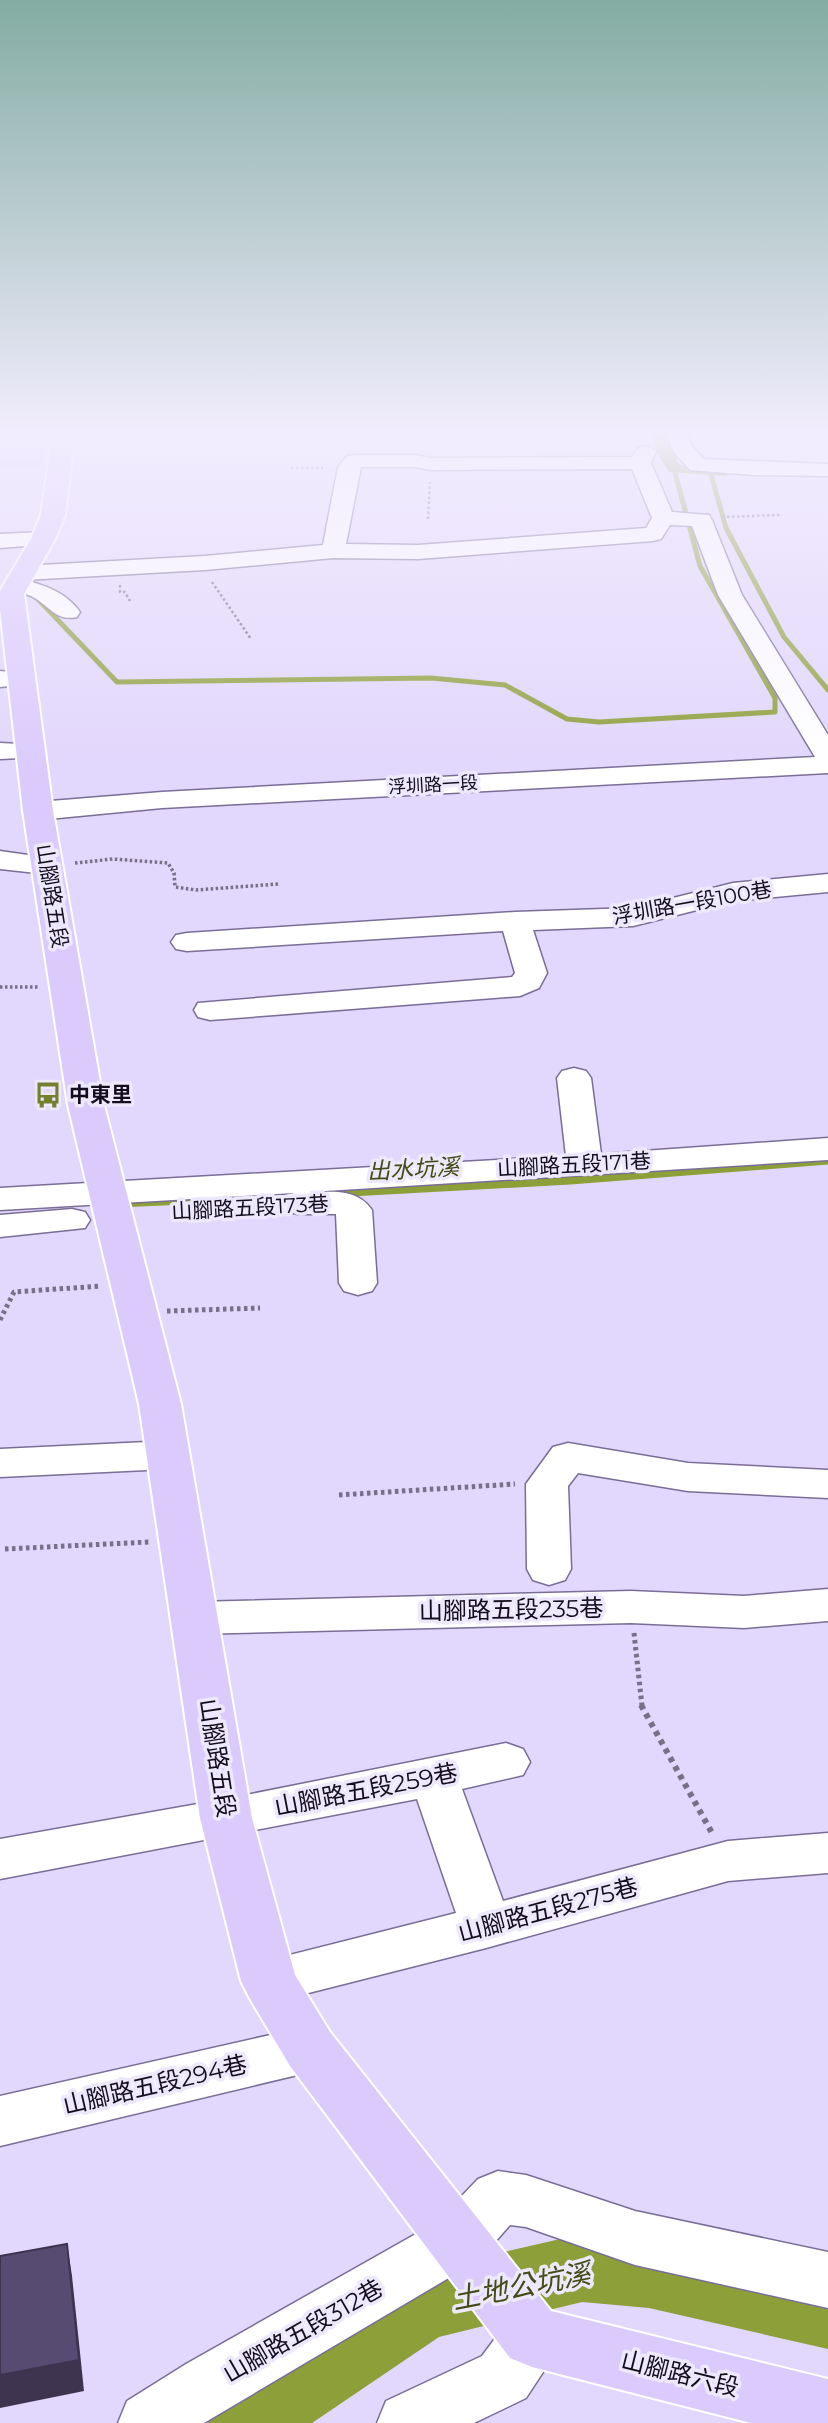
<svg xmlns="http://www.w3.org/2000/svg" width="828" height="2423" font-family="Montserrat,'Noto Sans TC',sans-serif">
<rect width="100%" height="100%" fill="#e2d7fc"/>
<polygon fill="#d6c7fc" points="0,431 45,431 42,467 0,468"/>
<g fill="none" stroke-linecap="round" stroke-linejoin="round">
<g stroke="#8d9f38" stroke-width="5">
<polyline points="684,431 700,461"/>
<polyline points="710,471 726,528 784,637 828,690"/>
<polyline points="34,595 117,682 431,678 505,685 567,719 599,722 775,712 775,698 700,566 674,469"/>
</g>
<polyline stroke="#8d9f38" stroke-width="7" points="813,1161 828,1160"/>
<g stroke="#8d9f38" stroke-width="9">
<polyline points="332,1193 570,1180 828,1160"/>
<polyline points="118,1203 294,1195"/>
</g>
<polygon fill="#8d9f38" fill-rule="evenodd" points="652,431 666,431 679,465 726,466 734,471 726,476 669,472 657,453"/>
<polygon fill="#8d9f38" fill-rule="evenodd" points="582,2234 649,2240 828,2279 828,2349 649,2308 582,2302 439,2337 312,2423 208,2423 219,2396 396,2281 422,2271"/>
<g stroke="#7a6d97" stroke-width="3">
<g id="minor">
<polygon points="665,431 685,431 693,448 704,459 828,464 828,476 754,475 690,470 673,451"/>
<path d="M645,446L652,448L656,452L651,463L672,512L709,515L712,520L742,595L828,735V773L162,808L38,820L28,817L24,811L28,805L38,802L162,792L815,757L718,595L692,526L670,525L661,539L653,541L418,559L333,558L205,570L24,580C45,585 67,593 80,612L77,617C55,622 48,604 31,596C24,593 15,592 8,590L4,585L8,580L15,578L10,573L14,568L22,566L205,556L323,545L338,467L347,456L355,455H415L431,458L632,457L638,448ZM361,467H415L431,470L632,469L652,518L646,528L418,545L346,544Z"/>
<polygon points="43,532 51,534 54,539 51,544 0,548 0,534"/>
<polygon points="0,671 31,674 35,679 31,684 0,687"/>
<polygon points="0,743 41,745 45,751 41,757 0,759"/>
<polygon points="0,851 56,859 61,865 56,871 46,874 0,869"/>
<polygon points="828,874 828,892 733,901 633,926 533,930 547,973 539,988 520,996 210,1020 198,1017 194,1010 198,1003 512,977 515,973 503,931 187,951 176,949 171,942 176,935 187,933 515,912 633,908 733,883"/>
<path d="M574,1068L586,1071L591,1078L601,1154L828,1138V1160L309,1192C333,1192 357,1188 372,1210L377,1283L372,1291L358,1295L344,1291L339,1283L336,1214H298L285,1211L280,1203L285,1195L295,1193L0,1210V1188L566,1156L557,1078L562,1071Z"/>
<polygon points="72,1209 85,1212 90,1220 85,1228 0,1237 0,1215"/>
<polygon points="168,1441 183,1445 189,1455 183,1465 168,1469 0,1477 0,1449"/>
<polygon points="568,1443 688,1463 828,1470 828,1498 688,1491 578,1473 568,1486 571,1569 565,1580 549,1585 533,1580 527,1569 526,1484 553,1447"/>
<polygon points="828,1589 828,1621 744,1628 631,1623 194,1634 178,1630 171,1618 178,1606 194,1602 631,1591 744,1596"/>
<polygon points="506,1743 523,1749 530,1762 523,1775 462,1789 503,1901 728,1841 828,1833 828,1873 728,1881 486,1948 269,2003 250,1997 243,1981 250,1965 456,1913 417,1799 0,1879 0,1839 226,1799"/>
<polygon points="310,2026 329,2032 337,2049 329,2066 310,2072 0,2146 0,2096"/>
<polygon points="498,2171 526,2175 635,2211 828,2252 828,2308 635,2265 526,2227 510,2225 479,2260 204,2423 118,2423 127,2401 186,2364 437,2222 478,2179"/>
<polygon points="532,2308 553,2317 562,2337 553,2357 526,2398 474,2423 377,2423 386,2401 482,2356 511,2317"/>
</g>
</g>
<g stroke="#fff" stroke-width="4">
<polygon id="major" points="53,431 75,431 65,515 55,539 24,594 53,811 104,1105 181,1404 252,1818 295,1975 330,2032 551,2311 828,2379 828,2423 751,2423 532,2367 510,2358 290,2066 249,1997 241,1981 200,1818 139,1404 68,1105 23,811 0,608 0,591 31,539 41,515"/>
</g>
<g stroke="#786f89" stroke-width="2.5" stroke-dasharray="2.5 2.5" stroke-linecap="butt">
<polyline points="157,439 160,431"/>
<polyline points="291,468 327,468"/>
<polyline points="722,517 780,515"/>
<polyline points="428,519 430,482"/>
<polyline points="212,582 251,639"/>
<polyline points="120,585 120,592 125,592 130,601"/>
</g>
<g stroke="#786f89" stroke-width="3.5" stroke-dasharray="2.5 2.5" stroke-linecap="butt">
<polyline points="75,863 113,859 168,863 174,873 175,887 196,890 278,884"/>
<polyline points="0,987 38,987"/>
</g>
<g stroke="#786f89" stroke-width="5" stroke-dasharray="3.5 3.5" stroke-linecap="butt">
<polyline points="167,1311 260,1308"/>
<polyline points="0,1320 14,1292 101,1286"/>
<polyline points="339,1495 515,1484"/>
<polyline points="5,1549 149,1542"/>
<polyline points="634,1633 642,1706"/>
</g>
<polyline stroke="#786f89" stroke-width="6" stroke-dasharray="5 5" stroke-linecap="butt" points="641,1705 712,1833"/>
<use href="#minor" fill="#fff" fill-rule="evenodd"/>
<use href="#major" fill="#dbcbfd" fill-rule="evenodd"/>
</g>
<polygon fill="#3e3450" points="67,2244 72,2276 84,2391 0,2408 0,2375"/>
<polygon fill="#584b72" stroke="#3e3450" stroke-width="2" points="67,2244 79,2360 0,2375 0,2256"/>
<linearGradient id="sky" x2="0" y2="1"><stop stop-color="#83aca2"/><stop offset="0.56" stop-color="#f2edfe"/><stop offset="1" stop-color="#f2edfe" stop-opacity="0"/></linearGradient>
<rect width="828" height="771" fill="url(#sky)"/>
<defs>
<g id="bus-bare" transform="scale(2.1)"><path d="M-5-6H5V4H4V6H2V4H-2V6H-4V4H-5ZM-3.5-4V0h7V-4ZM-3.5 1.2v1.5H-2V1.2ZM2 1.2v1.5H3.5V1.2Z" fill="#72802e" stroke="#ede8fb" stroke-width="2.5" paint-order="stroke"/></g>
</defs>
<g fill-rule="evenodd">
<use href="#bus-bare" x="48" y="1095"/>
</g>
<g text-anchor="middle" stroke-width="7" stroke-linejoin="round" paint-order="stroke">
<g font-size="18" fill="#130d1d" stroke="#ede8fb">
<text transform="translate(433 785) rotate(-3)" y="6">浮圳路一段</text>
</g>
<g font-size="21" fill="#130d1d" stroke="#ede8fb">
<text transform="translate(52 896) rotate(81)" y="7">山腳路五段</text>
<text transform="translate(692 903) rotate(-10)" y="7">浮圳路一段100巷</text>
<text transform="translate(574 1165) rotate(-3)" y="7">山腳路五段171巷</text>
<text transform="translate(250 1208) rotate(-3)" y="7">山腳路五段173巷</text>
</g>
<g font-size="21" font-weight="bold" fill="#130d1d" stroke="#ede8fb" text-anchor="start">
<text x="69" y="1102">中東里</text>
</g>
<g font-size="23" font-style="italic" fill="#434c16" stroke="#ede8fb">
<text transform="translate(413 1169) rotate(-3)" y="8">出水坑溪</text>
</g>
<g font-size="24" fill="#130d1d" stroke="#ede8fb">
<text transform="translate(511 1610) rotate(-1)" y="8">山腳路五段235巷</text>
<text transform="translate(217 1758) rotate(81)" y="8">山腳路五段</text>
<text transform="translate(366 1790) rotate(-11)" y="8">山腳路五段259巷</text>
<text transform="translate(548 1910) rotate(-15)" y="8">山腳路五段275巷</text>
<text transform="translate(155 2085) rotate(-13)" y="8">山腳路五段294巷</text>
<text transform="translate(303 2331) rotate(-30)" y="8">山腳路五段312巷</text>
<text transform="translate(680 2374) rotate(14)" y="8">山腳路六段</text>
</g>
<g font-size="28" font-style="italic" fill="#434c16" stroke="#ede8fb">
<text transform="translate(521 2286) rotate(-11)" y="10">土地公坑溪</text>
</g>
</g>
</svg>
